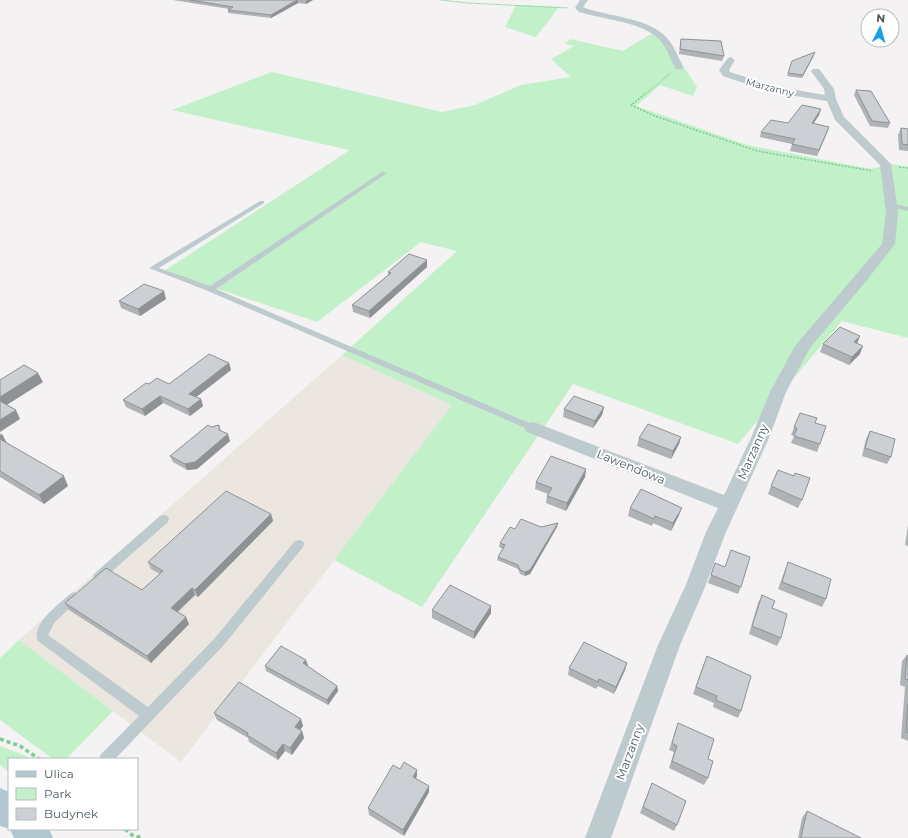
<svg xmlns="http://www.w3.org/2000/svg" width="908" height="838" font-family="Montserrat,sans-serif">
<rect width="100%" height="100%" fill="#f4f2f2"/>
<polygon fill="#ebe6df" points="342,355 452,405 181,762 19,640"/>
<g fill="#c1f0c9">
<polygon points="516,5 559,7 536,37 505,27"/>
<polygon points="651,34 664,36 697,87 693,96 660,85 636,106 747,145 871,169 892,164 908,167 908,338 842,321 738,444 573,384 422,607 334,560 452,405 342,355 457,251 421,242 317,322 164,271 350,150 172,110 272,72 442,112 475,105 521,85 571,77 551,59 574,46 565,44 570,39 623,51"/>
<polygon points="19,640 113,711 66,759 53,759 0,720 0,658"/>
<polygon points="0,746 26,756 29,759 9,759 9,772 0,765"/>
</g>
<g fill="none" stroke-linecap="round" stroke-linejoin="round">
<g stroke="#78cf91" stroke-width="1" stroke-dasharray="1.5 1" stroke-linecap="butt">
<polyline points="441,0 467,3 568,8"/>
<polyline points="644,95 671,73"/>
</g>
<g stroke="#78cf91" stroke-width="1.5" stroke-dasharray="2 1.5" stroke-linecap="butt">
<polyline points="645,94 631,105 655,116 757,151 873,171"/>
<polyline points="899,167 908,168"/>
</g>
<g stroke="#78cf91" stroke-width="3.5" stroke-dasharray="4 3" stroke-linecap="butt">
<polyline points="0,739 20,746 39,759"/>
<polyline points="125,829 132,835 142,838"/>
</g>
<g fill="#bdcace" fill-rule="evenodd">
<polygon points="382,172 387,173 216,289 536,426 538,428 536,430 530,430 208,291 149,268 260,201 264,201 264,203 159,268 210,286"/>
<polygon points="890,203 908,207 908,211 888,206 887,205"/>
<polygon points="164,515 168,516 169,519 168,522 102,580 98,582 94,580 93,577 94,574 160,516"/>
<path d="M299,540L303,541L304,544L303,547L223,646L115,759H99L101,754L139,716L38,641C30,625 60,603 70,594L74,592L78,594L80,597L78,600L54,623L48,635L148,707L215,638L295,541Z"/>
</g>
<g fill="#bdcace" fill-rule="evenodd">
<path d="M580,0H588L583,7L585,8C608,16 646,18 664,35C673,43 678,56 683,67L682,69H676C670,59 667,47 659,39C642,22 602,19 579,12L575,8Z"/>
<polygon points="731,57 735,60 729,70 730,72 773,86 825,95 824,89 811,71 813,69 819,69 834,89 836,99 844,117 891,164 898,212 895,244 867,280 810,348 786,392 769,438 726,532 705,587 680,645 611,838 585,838 658,645 685,587 706,532 718,508 527,432 524,428 527,424 533,422 539,424 724,495 751,438 770,392 795,346 882,244 886,212 880,165 835,120 827,101 771,92 723,76 719,70 728,58"/>
</g>
<polygon fill="#b1c8d0" fill-rule="evenodd" points="0,788 9,792 9,829 49,829 53,838 14,838 10,829 0,826"/>
</g>
<g fill="#afb3b6">
<polygon points="173,0 313,0 306,4 298,3 271,18 228,13 228,10 229,9"/>
<polygon points="681,39 724,56 722,61 679,54"/>
<polygon points="814,55 802,78 787,76 788,73"/>
<polygon points="856,90 890,123 888,128 870,126 854,95"/>
<polygon points="821,109 819,115 813,124 829,127 817,156 790,151 792,144 760,137 761,132 788,123"/>
<polygon points="901,128 908,129 908,151 899,150 898,135"/>
<polygon points="427,260 427,267 370,318 353,312 352,305 388,275 388,272"/>
<polygon points="166,299 140,316 121,308 119,301"/>
<polygon points="823,344 857,344 860,354 849,365 820,352"/>
<polygon points="229,363 231,370 196,397 201,399 203,406 190,416 163,403 145,416 126,407 123,400 149,384 169,384"/>
<polygon points="604,407 602,415 593,428 563,417 564,409"/>
<polygon points="800,413 815,423 820,444 817,452 791,443 794,436 791,435"/>
<polygon points="219,425 221,431 230,441 197,469 187,470 173,462 170,456 211,427"/>
<polygon points="870,431 891,457 887,464 862,456 866,439"/>
<polygon points="0,433 6,442 68,486 44,504 0,477"/>
<polygon points="681,437 679,444 671,459 637,446 639,438"/>
<polygon points="586,469 585,477 566,511 546,503 547,496 548,494 535,489 536,482"/>
<polygon points="771,486 802,500 798,508 768,494"/>
<polygon points="630,508 679,515 671,531 653,523 652,526 628,516"/>
<polygon points="271,514 273,521 198,597 195,595 178,612 189,624 151,663 69,610 65,603 142,590 160,574 151,569 148,562"/>
<polygon points="558,523 557,527 530,574 525,576 520,574 518,569 497,560 498,557 503,549 499,547 500,543 515,529 541,527"/>
<polygon points="908,525 908,546 905,545"/>
<polygon points="788,562 826,599 822,607 778,589 785,570"/>
<polygon points="715,563 741,587 738,594 708,583"/>
<polygon points="762,595 772,608 781,638 777,646 749,634 758,603"/>
<polygon points="432,610 491,613 474,639 432,618"/>
<polygon points="907,655 908,656 908,741 901,738 905,687 900,685 902,661"/>
<polygon points="627,663 625,670 614,694 598,686 596,689 568,675 569,668"/>
<polygon points="704,663 741,711 738,718 713,707 714,703 693,694"/>
<polygon points="308,665 307,666 337,686 338,691 328,705 266,671 265,666"/>
<polygon points="214,713 301,719 303,726 300,730 302,731 304,738 292,755 285,751 278,760 249,742 248,738 217,720"/>
<polygon points="678,723 708,759 708,778 704,785 669,768 674,752 669,750"/>
<polygon points="400,769 417,776 416,778 429,792 404,836 369,815 368,808"/>
<polygon points="652,783 677,825 674,831 640,813"/>
<polygon points="807,811 861,838 798,838 802,818"/>
</g>
<g fill="#8f9294">
<polygon points="298,0 298,3 271,18 271,15"/>
<polygon points="307,0 313,0 306,4 306,1"/>
<polygon points="815,52 814,55 802,78 803,75"/>
<polygon points="821,109 819,115 810,129 812,123"/>
<polygon points="829,127 827,133 817,156 819,150"/>
<polygon points="427,260 427,267 370,318 369,311"/>
<polygon points="164,291 166,299 140,316 138,309"/>
<polygon points="860,336 857,344 854,342"/>
<polygon points="863,346 860,354 849,365 852,357"/>
<polygon points="229,363 231,370 191,401 189,394"/>
<polygon points="38,373 43,382 2,408 0,405 0,397"/>
<polygon points="160,396 163,403 145,416 142,409"/>
<polygon points="201,399 203,406 190,416 188,409"/>
<polygon points="604,407 602,415 593,428 595,421"/>
<polygon points="16,410 20,419 0,432 0,420"/>
<polygon points="2,434 7,443 0,442 0,435"/>
<polygon points="228,434 230,441 197,469 187,470 185,464"/>
<polygon points="681,437 679,444 671,459 673,451"/>
<polygon points="586,469 585,477 566,511 567,503"/>
<polygon points="64,476 68,486 44,504 39,495"/>
<polygon points="682,508 679,515 671,531 673,523"/>
<polygon points="271,514 273,521 198,597 195,590"/>
<polygon points="558,523 557,527 530,574 525,576 525,572"/>
<polygon points="192,588 195,595 174,615 171,608"/>
<polygon points="491,606 491,613 474,639 474,632"/>
<polygon points="186,617 189,624 151,663 147,656"/>
<polygon points="306,660 308,665 305,669 303,663"/>
<polygon points="627,663 625,670 614,694 616,687"/>
<polygon points="337,686 338,691 328,705 327,700"/>
<polygon points="301,719 303,726 297,734 295,727"/>
<polygon points="302,731 304,738 292,755 290,748"/>
<polygon points="283,744 285,751 278,760 276,753"/>
<polygon points="417,770 417,776 413,783 413,777"/>
<polygon points="429,786 429,792 404,836 403,830"/>
</g>
<g fill="#ccd0d4" stroke="#8f9294">
<polygon points="190,0 297,0 271,15 228,10 233,7"/>
<polygon points="681,39 721,41 724,56 680,49"/>
<polygon points="815,52 803,75 788,73 792,61"/>
<polygon points="856,90 871,91 890,123 872,121"/>
<polygon points="802,105 821,109 812,123 829,127 819,150 792,144 795,139 761,132 771,120 788,123"/>
<polygon points="901,128 908,129 908,145 902,144"/>
<polygon points="409,254 427,260 369,311 352,305 391,273 388,272"/>
<polygon points="144,284 164,291 138,309 119,301"/>
<polygon points="840,327 860,336 854,342 863,346 852,357 823,344"/>
<polygon points="209,354 229,363 189,394 201,399 188,409 160,396 142,409 123,400 146,383 149,384 157,378 169,384"/>
<polygon points="24,365 38,373 0,397 0,380"/>
<polygon points="574,396 604,407 595,421 564,409"/>
<polygon points="0,401 16,410 0,420"/>
<polygon points="800,413 817,418 815,423 826,426 820,444 794,436 797,428 794,427"/>
<polygon points="648,424 681,437 673,451 639,438"/>
<polygon points="208,425 211,427 219,425 219,430 228,434 195,462 185,464 170,456"/>
<polygon points="870,431 895,439 891,457 865,448"/>
<polygon points="0,439 64,476 39,495 0,471"/>
<polygon points="551,456 586,469 567,503 547,496 552,488 536,482"/>
<polygon points="778,470 794,476 795,473 810,478 802,500 771,486"/>
<polygon points="641,489 682,508 673,523 655,516 654,519 630,508"/>
<polygon points="226,491 271,514 195,590 192,588 171,608 186,617 147,656 65,603 106,568 142,590 163,571 148,562"/>
<polygon points="521,519 541,527 558,523 530,570 525,572 520,570 518,565 498,557 505,545 500,543 510,527 515,529"/>
<polygon points="731,550 750,557 741,587 711,575 715,563 725,567"/>
<polygon points="788,562 831,579 826,599 782,582"/>
<polygon points="450,585 491,606 474,632 432,610"/>
<polygon points="762,595 775,601 772,608 787,614 781,638 752,626"/>
<polygon points="584,642 627,663 616,687 599,679 598,682 569,668"/>
<polygon points="281,646 306,660 303,663 337,686 327,700 265,666"/>
<polygon points="907,655 908,656 908,680 905,679"/>
<polygon points="707,656 751,676 741,711 716,700 717,696 696,687"/>
<polygon points="239,682 301,719 295,727 302,731 290,748 283,744 276,753 247,735 248,733 214,713"/>
<polygon points="908,704 908,733 906,732"/>
<polygon points="678,723 714,739 708,759 713,761 708,778 672,761 677,746 672,743"/>
<polygon points="404,762 417,770 413,777 429,786 403,830 368,808 393,765 400,769"/>
<polygon points="652,783 686,801 677,825 643,807"/>
<polygon points="807,811 861,838 801,838"/>
</g>
<g text-anchor="middle" stroke-width="4" stroke-linejoin="round" paint-order="stroke">
<g font-size="10" fill="#495a60" stroke="#fff">
<text transform="translate(770 87) rotate(14)" y="4">Marzanny</text>
</g>
<g font-size="12" fill="#495a60" stroke="#fff">
<text transform="translate(753 452) rotate(-66)" y="4">Marzanny</text>
<text transform="translate(631 467) rotate(22)" y="4">Lawendowa</text>
<text transform="translate(630 752) rotate(-70)" y="4">Marzanny</text>
</g>
</g>
<rect x="8" y="758" width="130" height="72" fill="#ffffff" stroke="#b6bdbf"/>
<rect x="16" y="771" width="20" height="6" fill="#b1c8d0" stroke="#b6bdbf"/>
<text x="44" y="778" font-size="12" fill="#495a60">Ulica</text>
<rect x="16" y="788" width="20" height="12" fill="#c1f0c9" stroke="#b6bdbf"/>
<text x="44" y="798" font-size="12" fill="#495a60">Park</text>
<rect x="16" y="808" width="20" height="12" fill="#ccd0d4" stroke="#b6bdbf"/>
<text x="44" y="818" font-size="12" fill="#495a60">Budynek</text>
<g transform="translate(880 28) rotate(5)"><circle r="19" fill="#ffffff" stroke="#b6bdbf"/>
<path d="M0-3L7 15L0 10L-7 15Z" fill="#18a0e7"/>
<text y="-6" font-size="11" font-weight="bold" text-anchor="middle" fill="#495a60">N</text>
</g>
</svg>
